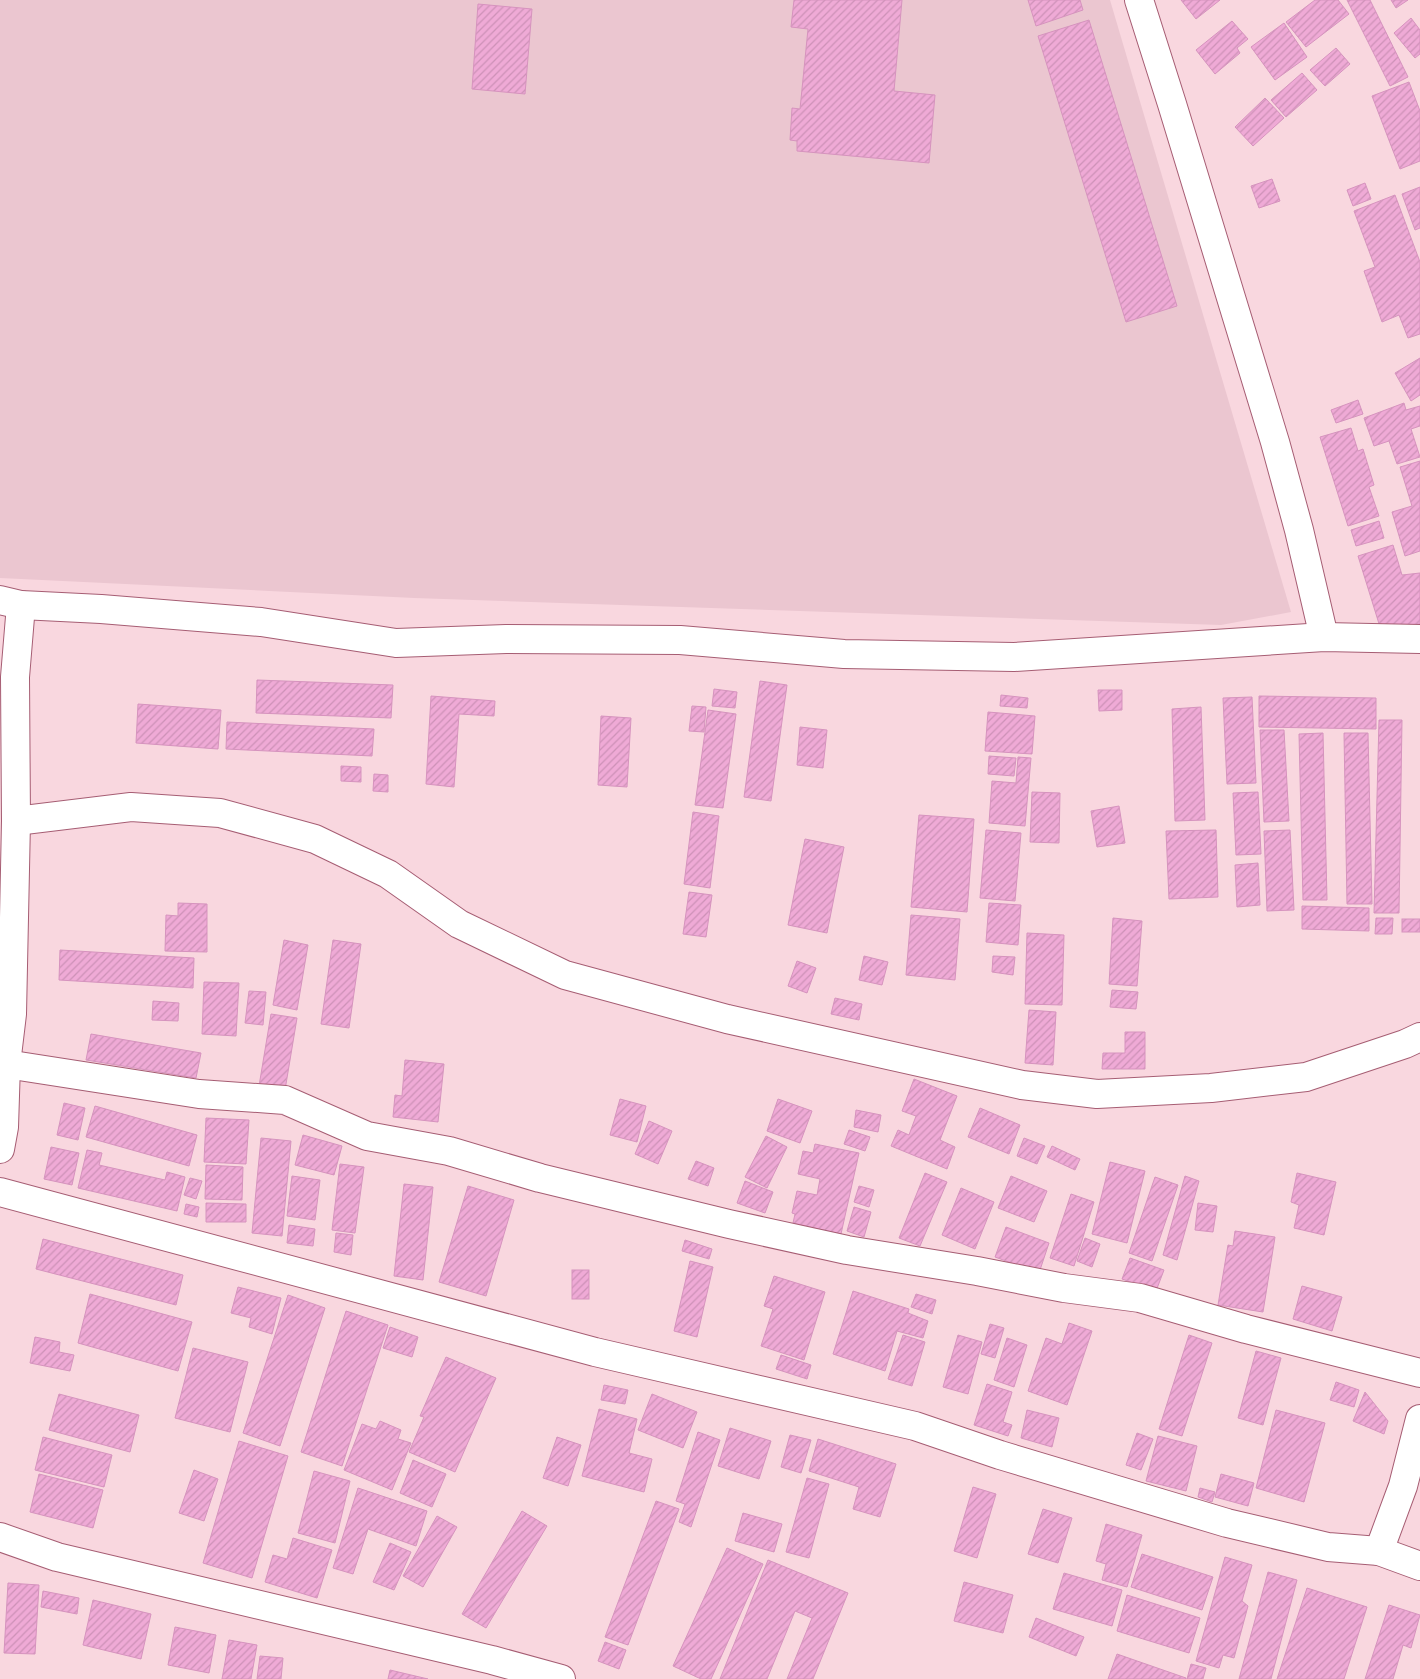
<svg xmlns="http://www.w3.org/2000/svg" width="1420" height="1679" font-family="'Source Serif 4',serif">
<defs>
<pattern id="building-hatch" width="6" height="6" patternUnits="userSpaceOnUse" patternTransform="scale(1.25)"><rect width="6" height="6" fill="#efaad6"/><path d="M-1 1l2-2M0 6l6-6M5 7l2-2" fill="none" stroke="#cd91b7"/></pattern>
</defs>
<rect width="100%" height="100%" fill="#f9d7df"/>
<polygon fill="#ebc6d0" points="0,0 1110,0 1291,612 1221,625 414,598 0,578"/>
<g fill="url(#building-hatch)" stroke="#d693be">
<polygon points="794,0 902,0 894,91 935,95 929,163 797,151 797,141 790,140 792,108 800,109 808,29 791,27"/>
<polygon points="1028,0 1080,0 1083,10 1036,26"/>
<polygon points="1181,0 1220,0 1196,19"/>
<polygon points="1315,0 1338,0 1349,14 1306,47 1286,22"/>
<polygon points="1347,0 1370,0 1408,77 1390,86"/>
<polygon points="1391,0 1408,0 1396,8"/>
<polygon points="478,4 532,9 525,94 472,89"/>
<polygon points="1411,18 1420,30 1420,54 1415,58 1394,33"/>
<polygon points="1089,20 1177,306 1126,322 1038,36"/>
<polygon points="1232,21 1248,39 1237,48 1240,53 1215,74 1196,50"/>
<polygon points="1284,23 1307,57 1275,80 1251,47"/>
<polygon points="1336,48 1350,64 1325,86 1310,70"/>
<polygon points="1302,73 1317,90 1286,117 1271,100"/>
<polygon points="1409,82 1420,111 1420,161 1400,169 1372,96"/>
<polygon points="1265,98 1284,118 1253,146 1235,127"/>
<polygon points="1272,179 1280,201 1259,208 1251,186"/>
<polygon points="1365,183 1371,199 1353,206 1347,190"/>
<polygon points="1420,187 1420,228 1415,230 1402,194"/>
<polygon points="1395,195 1420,262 1420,334 1408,338 1399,315 1382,322 1364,271 1375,267 1354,211"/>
<polygon points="1420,358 1420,395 1411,401 1395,373"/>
<polygon points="1358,400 1363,414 1336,423 1331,410"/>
<polygon points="1404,403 1406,410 1420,406 1420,426 1411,429 1420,457 1397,464 1389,441 1374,446 1364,418"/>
<polygon points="1351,428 1358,451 1363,449 1374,485 1369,487 1379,516 1348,526 1320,437"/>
<polygon points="1420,461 1420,551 1405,556 1392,512 1412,506 1400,467"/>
<polygon points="1379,521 1384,538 1356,546 1351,530"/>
<polygon points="1393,545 1402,575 1420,573 1420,624 1380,627 1358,556"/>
<polygon points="257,680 393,685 391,718 256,713"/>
<polygon points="760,681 787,685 771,801 744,797"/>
<polygon points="714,689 737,692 735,708 712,706"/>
<polygon points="1098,690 1122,690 1122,710 1099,711"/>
<polygon points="1001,695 1028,698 1027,708 1000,706"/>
<polygon points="431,696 495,701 494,716 459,714 454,787 426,784"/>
<polygon points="1259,696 1376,698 1376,729 1259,727"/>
<polygon points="1252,697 1256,783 1227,784 1223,698"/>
<polygon points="138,704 221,710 218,749 136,743"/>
<polygon points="692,706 706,707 704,732 689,731"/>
<polygon points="1201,707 1205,820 1175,821 1172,709"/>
<polygon points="708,710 736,714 723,808 695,805"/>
<polygon points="988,712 1035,716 1032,754 985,751"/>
<polygon points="601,716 631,718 627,787 598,785"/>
<polygon points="1379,720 1402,720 1399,913 1374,913"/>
<polygon points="227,722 374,729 372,756 226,749"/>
<polygon points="800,727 827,730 823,768 797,765"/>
<polygon points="1260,730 1284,730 1289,821 1264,822"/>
<polygon points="1323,733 1327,900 1303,900 1299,734"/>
<polygon points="1344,733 1368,733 1372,904 1347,904"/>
<polygon points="989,756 1016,758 1014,776 988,774"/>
<polygon points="1018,757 1031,758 1025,826 989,823 992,781 1016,783"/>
<polygon points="341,766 361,767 361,782 341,781"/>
<polygon points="374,774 388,775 388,792 373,791"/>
<polygon points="1032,792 1060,793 1059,843 1030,842"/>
<polygon points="1258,792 1261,854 1236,855 1233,793"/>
<polygon points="1119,806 1125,843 1097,847 1091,811"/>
<polygon points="693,812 719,816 710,888 684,884"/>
<polygon points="919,815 974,819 967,912 911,907"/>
<polygon points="986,830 1021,833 1015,901 980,898"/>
<polygon points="1216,830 1218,897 1169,899 1166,831"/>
<polygon points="1290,830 1294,910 1267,911 1264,831"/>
<polygon points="805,839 844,847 827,933 788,925"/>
<polygon points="1258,863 1260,905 1237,907 1235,865"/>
<polygon points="689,892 712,895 706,937 683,934"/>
<polygon points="178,903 207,904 207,952 165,951 166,915 178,916"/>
<polygon points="989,903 1021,905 1018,945 986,942"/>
<polygon points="1302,906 1369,908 1369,931 1302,929"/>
<polygon points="911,915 960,919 955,980 906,975"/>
<polygon points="1113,918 1142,921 1137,986 1109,984"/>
<polygon points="1376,918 1393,918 1392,934 1375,934"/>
<rect x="1402" y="919" width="18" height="13"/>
<polygon points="1027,933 1064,935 1062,1005 1025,1004"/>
<polygon points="284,940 308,945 297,1010 273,1005"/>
<polygon points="333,940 361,944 349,1028 321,1024"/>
<polygon points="60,950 194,958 193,988 59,980"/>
<polygon points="864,956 888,962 882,985 859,980"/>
<polygon points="993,956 1015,957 1013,975 992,972"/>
<polygon points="797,961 816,968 807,993 788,986"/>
<polygon points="204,982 239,983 236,1036 202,1034"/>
<polygon points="1112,990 1138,992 1136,1009 1110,1007"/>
<polygon points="249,991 266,992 263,1025 245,1023"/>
<polygon points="835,998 862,1004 859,1020 831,1014"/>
<polygon points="153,1001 179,1003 178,1021 152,1020"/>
<polygon points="1029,1010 1056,1012 1053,1065 1025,1063"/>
<polygon points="271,1014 297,1018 285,1090 259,1086"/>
<polygon points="1125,1032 1145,1032 1145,1069 1102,1069 1103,1053 1125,1053"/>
<polygon points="91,1034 201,1053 196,1078 86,1060"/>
<polygon points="405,1060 444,1064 438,1122 393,1117 395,1095 402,1096"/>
<polygon points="914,1079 957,1096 940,1140 955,1147 947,1169 891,1146 898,1130 909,1135 916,1116 902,1111"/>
<polygon points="620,1099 646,1106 637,1142 610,1135"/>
<polygon points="778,1099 812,1111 800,1143 767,1131"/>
<polygon points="64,1103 85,1108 78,1140 57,1135"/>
<polygon points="95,1106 197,1135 189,1166 86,1137"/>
<polygon points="980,1108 1020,1125 1009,1154 968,1137"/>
<polygon points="856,1110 881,1115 878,1132 854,1127"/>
<polygon points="206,1118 249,1120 246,1164 204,1162"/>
<polygon points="649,1121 672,1131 658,1164 635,1154"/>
<polygon points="849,1130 870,1137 865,1151 844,1144"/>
<polygon points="303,1135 342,1146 334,1175 295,1165"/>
<polygon points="766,1136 787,1147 767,1188 745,1177"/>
<polygon points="261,1138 291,1141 282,1236 252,1233"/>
<polygon points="1024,1138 1045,1146 1037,1164 1017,1156"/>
<polygon points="815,1144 859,1153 841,1234 793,1223 795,1214 792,1213 797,1191 817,1195 820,1179 798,1174 803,1151 813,1153"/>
<polygon points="1052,1146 1080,1159 1075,1170 1047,1157"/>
<polygon points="51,1147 79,1153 72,1185 44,1179"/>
<polygon points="87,1150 102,1153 99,1165 165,1180 167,1172 185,1177 177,1211 78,1188"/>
<polygon points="696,1161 714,1168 708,1186 688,1179"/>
<polygon points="1110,1162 1145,1171 1127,1243 1092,1234"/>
<polygon points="340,1164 364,1167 355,1233 332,1230"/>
<polygon points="206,1165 243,1167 242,1200 205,1199"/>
<polygon points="925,1173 947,1182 920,1246 899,1238"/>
<polygon points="1297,1173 1336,1182 1324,1235 1294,1228 1299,1205 1291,1202"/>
<polygon points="292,1176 320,1180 315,1220 287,1216"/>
<polygon points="1011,1176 1047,1191 1034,1222 998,1208"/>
<polygon points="1185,1176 1199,1181 1177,1260 1163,1255"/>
<polygon points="1155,1177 1178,1185 1152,1261 1129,1253"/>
<polygon points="190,1178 202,1181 196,1199 184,1195"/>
<polygon points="745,1181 773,1192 765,1213 737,1203"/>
<polygon points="404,1184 433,1187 423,1280 394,1276"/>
<polygon points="468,1186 514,1200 486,1296 439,1282"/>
<polygon points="859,1186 874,1190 869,1207 854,1202"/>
<polygon points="961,1188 994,1202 975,1249 942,1235"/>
<polygon points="1071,1194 1094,1202 1074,1266 1050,1258"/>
<polygon points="206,1203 246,1204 246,1222 206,1222"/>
<polygon points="1198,1203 1217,1206 1213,1232 1195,1230"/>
<polygon points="186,1204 199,1207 197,1217 184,1214"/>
<polygon points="854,1207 871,1212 864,1237 847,1231"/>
<polygon points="289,1225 315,1229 313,1246 287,1243"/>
<polygon points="1006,1227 1049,1243 1039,1273 995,1257"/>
<polygon points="1235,1231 1275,1237 1263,1312 1218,1305 1228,1245 1233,1246"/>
<polygon points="336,1233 353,1235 351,1255 334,1252"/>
<polygon points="1085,1238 1100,1244 1092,1267 1077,1261"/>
<polygon points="43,1239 183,1275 176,1305 36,1269"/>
<polygon points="685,1240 712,1249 709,1259 682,1251"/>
<polygon points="1130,1258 1164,1270 1156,1291 1122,1279"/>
<polygon points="690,1261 713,1267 697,1337 674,1331"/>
<rect x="572" y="1270" width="17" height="29"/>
<polygon points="774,1276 825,1292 804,1360 761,1346 773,1309 764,1306"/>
<polygon points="1302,1286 1342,1297 1332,1331 1293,1319"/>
<polygon points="238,1287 281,1298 272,1334 249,1327 251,1318 231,1313"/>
<polygon points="853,1291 909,1309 908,1313 928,1321 923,1338 897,1331 885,1371 833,1354"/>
<polygon points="90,1294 192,1322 178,1371 78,1343"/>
<polygon points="916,1294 936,1300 932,1314 911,1307"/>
<polygon points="288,1295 325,1308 280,1446 243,1433"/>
<polygon points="346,1311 388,1325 342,1466 301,1452"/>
<polygon points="1069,1323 1092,1331 1067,1405 1028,1391 1046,1338 1062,1344"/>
<polygon points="990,1324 1004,1328 995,1358 981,1354"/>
<polygon points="390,1327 418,1337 412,1357 383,1348"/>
<polygon points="903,1335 925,1342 912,1386 888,1379"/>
<polygon points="958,1335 982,1342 968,1394 943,1387"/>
<polygon points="1189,1335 1212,1343 1182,1436 1159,1429"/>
<polygon points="35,1337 60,1342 59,1352 74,1355 70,1371 30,1363"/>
<polygon points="1007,1338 1027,1345 1014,1387 994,1380"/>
<polygon points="193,1348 248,1362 230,1432 175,1418"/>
<polygon points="1256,1351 1281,1358 1263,1425 1238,1418"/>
<polygon points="781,1355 811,1365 807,1379 776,1369"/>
<polygon points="446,1357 496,1378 455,1472 409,1452 424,1417 420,1416"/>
<polygon points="1336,1382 1359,1390 1354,1407 1330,1400"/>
<polygon points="987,1384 1012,1392 1003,1422 1012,1425 1008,1436 974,1425"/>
<polygon points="604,1385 628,1390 625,1404 601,1400"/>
<polygon points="1365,1392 1388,1421 1384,1434 1353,1421"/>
<polygon points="59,1394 139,1415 130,1452 49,1430"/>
<polygon points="652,1394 697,1412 683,1448 638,1430"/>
<polygon points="599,1409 637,1419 629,1453 652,1459 644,1492 582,1476"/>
<polygon points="1027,1410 1059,1418 1052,1447 1021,1438"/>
<polygon points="1276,1410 1325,1423 1304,1502 1256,1488"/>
<polygon points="380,1421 401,1430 398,1439 411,1443 392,1490 344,1470 362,1424 376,1429"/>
<polygon points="730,1428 771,1441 759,1479 718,1466"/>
<polygon points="698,1432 720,1440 691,1527 679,1522 685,1504 676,1501"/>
<polygon points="1137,1433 1153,1439 1141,1470 1126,1465"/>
<polygon points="790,1435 811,1440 801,1473 781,1467"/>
<polygon points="1158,1436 1197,1446 1186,1491 1146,1481"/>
<polygon points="43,1437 112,1455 104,1487 35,1470"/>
<polygon points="557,1437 581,1445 568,1486 543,1478"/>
<polygon points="818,1439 896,1464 880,1517 853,1509 859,1487 809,1471"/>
<polygon points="239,1441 288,1456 252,1578 203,1563"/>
<polygon points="413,1460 446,1474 432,1507 400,1493"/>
<polygon points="194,1470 218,1479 204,1521 179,1513"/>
<polygon points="314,1471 350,1481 335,1543 298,1533"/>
<polygon points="39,1474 103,1490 93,1528 30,1512"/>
<polygon points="1221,1474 1254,1483 1248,1506 1215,1497"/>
<polygon points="807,1478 829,1484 809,1558 786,1552"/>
<polygon points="973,1487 996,1494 977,1558 954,1551"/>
<polygon points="358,1488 427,1511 416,1546 368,1529 353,1574 333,1568"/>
<polygon points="1200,1488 1215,1492 1212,1502 1198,1497"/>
<polygon points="656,1501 679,1509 628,1645 605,1637"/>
<polygon points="1043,1509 1072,1518 1058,1563 1028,1554"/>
<polygon points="522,1511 547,1526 486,1628 462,1614"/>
<polygon points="743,1513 782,1524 774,1552 735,1541"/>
<polygon points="437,1516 457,1527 423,1587 403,1576"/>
<polygon points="1106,1524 1142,1535 1127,1587 1102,1580 1106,1564 1096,1561"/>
<polygon points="293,1538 332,1550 317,1598 265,1582 273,1555 287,1559"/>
<polygon points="390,1543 411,1552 394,1590 373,1582"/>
<polygon points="727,1548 763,1564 711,1679 701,1679 673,1666"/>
<polygon points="1142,1554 1213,1577 1202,1610 1131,1587"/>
<polygon points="1225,1557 1252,1565 1242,1601 1248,1606 1234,1658 1223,1655 1219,1668 1196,1661"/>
<polygon points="768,1560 848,1593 813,1679 787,1679 812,1618 795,1611 767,1679 720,1679"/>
<polygon points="1268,1572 1297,1580 1271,1679 1239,1679"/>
<polygon points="1064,1573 1122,1590 1112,1626 1053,1609"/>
<polygon points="964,1582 1013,1595 1003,1633 954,1621"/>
<polygon points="8,1583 39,1585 35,1654 4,1653"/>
<polygon points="1307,1588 1367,1607 1344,1679 1277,1679"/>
<polygon points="43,1591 79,1598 77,1614 41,1607"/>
<polygon points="1127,1595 1200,1618 1189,1653 1117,1631"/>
<polygon points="93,1600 151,1614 141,1659 83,1645"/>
<polygon points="1389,1605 1420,1615 1411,1648 1403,1645 1393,1679 1365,1679"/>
<polygon points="1036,1618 1084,1637 1076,1656 1029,1637"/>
<polygon points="175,1627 216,1635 209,1673 168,1665"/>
<polygon points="229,1640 257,1645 251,1679 222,1679"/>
<polygon points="605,1642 626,1650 619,1669 598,1661"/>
<polygon points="1117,1654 1186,1678 1186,1679 1108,1679"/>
<polygon points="260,1656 283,1658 281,1679 257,1679"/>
<polygon points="1191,1664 1206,1668 1203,1679 1187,1679"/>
<polygon points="390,1670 428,1679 388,1679"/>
</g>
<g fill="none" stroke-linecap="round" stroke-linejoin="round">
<g stroke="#a65d73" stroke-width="30">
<g id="minor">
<polyline points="1139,0 1172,104 1275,442 1299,530 1324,637"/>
<polyline points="0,600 21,605 101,609 261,622 396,643 506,639 680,640 844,654 1014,657 1324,637 1420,639"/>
<polyline points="16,821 131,807 220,813 315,839 388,874 459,924 565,975 727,1019 1022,1085 1097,1094 1211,1088 1306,1077 1405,1044 1420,1037"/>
<polyline points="6,1064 199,1094 285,1100 367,1136 449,1151 540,1178 729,1224 847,1250 977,1271 1064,1288 1140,1298 1246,1329 1420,1373"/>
<polyline points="0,1149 4,1127 6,1064 12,1014 16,821 15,677 21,605"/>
<polyline points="0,1192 595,1352 915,1426 1000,1455 1227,1523 1328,1547 1379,1551 1420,1566"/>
<polyline points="0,1537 57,1557 492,1660 561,1679"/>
<polyline points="1379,1551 1403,1486 1420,1419"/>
</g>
</g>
<use href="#minor" stroke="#fff" stroke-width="28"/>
</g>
</svg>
